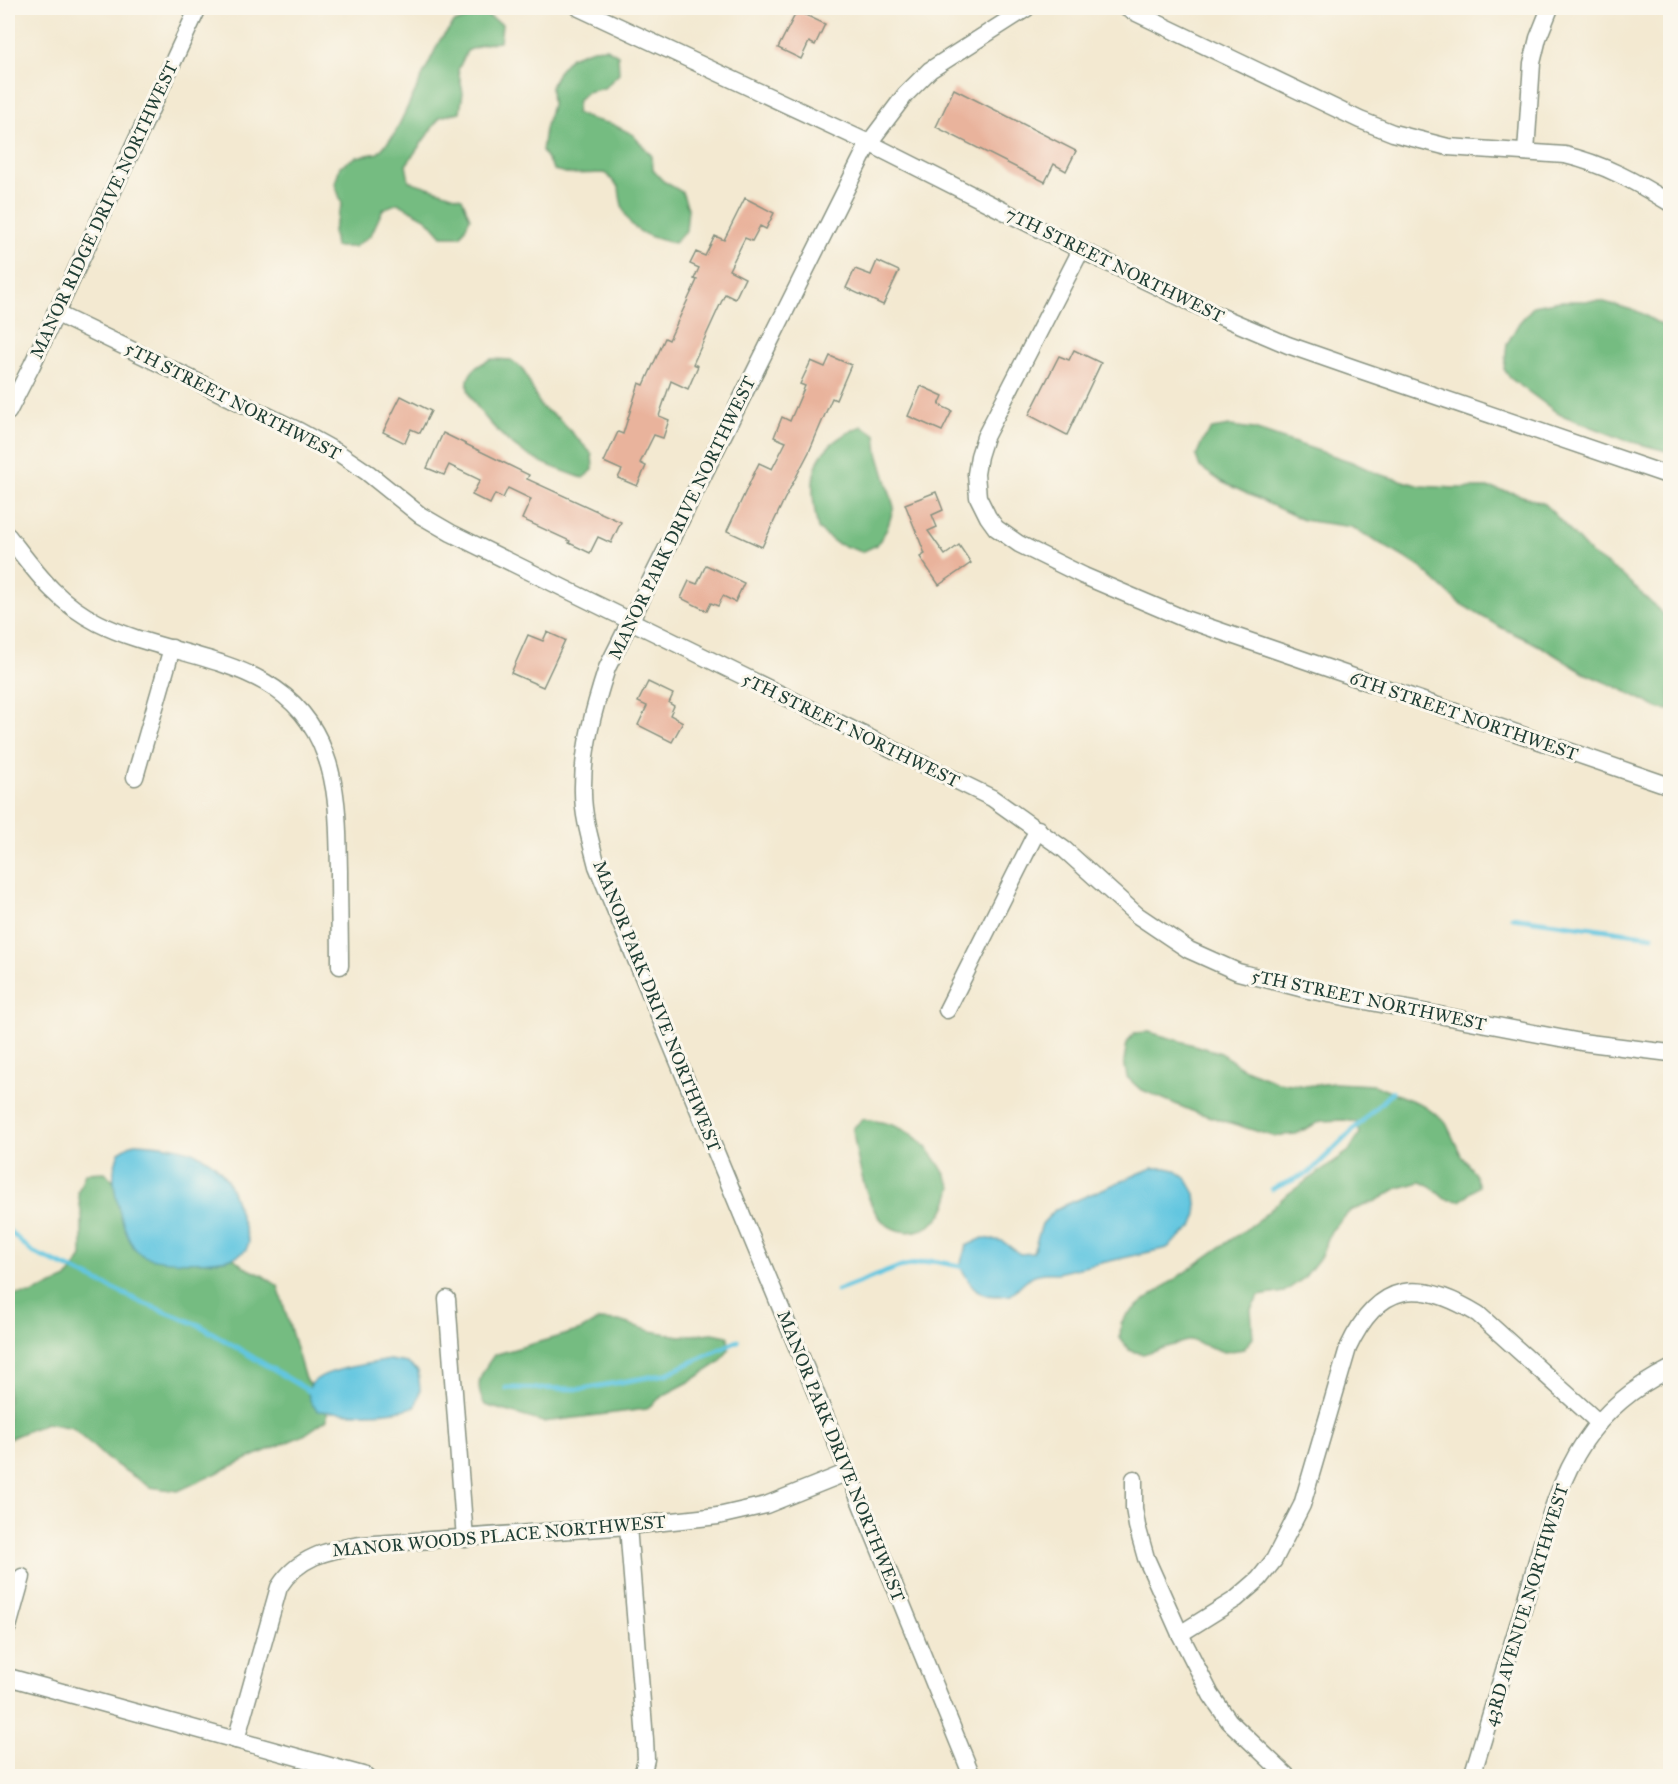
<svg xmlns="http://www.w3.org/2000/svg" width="1678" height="1784" font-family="'IM FELL Great Primer',serif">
<rect width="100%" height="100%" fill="#fbf7ec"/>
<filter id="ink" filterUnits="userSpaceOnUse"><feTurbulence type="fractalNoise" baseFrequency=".0167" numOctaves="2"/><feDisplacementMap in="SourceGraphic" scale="12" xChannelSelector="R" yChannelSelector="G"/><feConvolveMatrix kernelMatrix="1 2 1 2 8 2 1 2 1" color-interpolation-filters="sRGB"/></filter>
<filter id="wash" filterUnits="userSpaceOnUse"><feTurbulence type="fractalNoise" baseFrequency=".008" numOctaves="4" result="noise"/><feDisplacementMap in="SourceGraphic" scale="24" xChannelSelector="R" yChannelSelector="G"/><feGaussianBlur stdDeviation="1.35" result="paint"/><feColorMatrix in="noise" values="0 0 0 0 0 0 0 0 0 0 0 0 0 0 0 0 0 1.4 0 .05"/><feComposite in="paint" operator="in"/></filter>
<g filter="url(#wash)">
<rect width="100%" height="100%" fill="#f3e9d1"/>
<g fill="#75bc81" stroke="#4a7c5a" stroke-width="1.5">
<polygon points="486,15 502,24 500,42 483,44 467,51 458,70 463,93 460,112 440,117 406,165 409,181 462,198 470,218 461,236 442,236 427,219 398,203 383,209 371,235 354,247 335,247 333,230 342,204 335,184 340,166 356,157 378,153 394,135 440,40 454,23 468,18"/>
<path d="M606,48L618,55L619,74L604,88L587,92L578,100L576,113L590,119L612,124L632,134L652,156L653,170L663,181L682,192L688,208L686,231L674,243C638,235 622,227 619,187L605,173L570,174L554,170L542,151L545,129L552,105L551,87L558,72L571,57L593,49Z"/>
<polygon points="1560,301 1601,301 1639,312 1670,330 1670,452 1625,440 1559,414 1510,378 1504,369 1507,344 1519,323 1534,306"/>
<path d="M492,359L511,360L523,369L541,407L558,418L592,454L593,470L583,478C563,471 541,464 523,452C507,443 472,407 468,389C465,372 479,364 492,359Z"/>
<path d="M862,426L876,435L878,453L894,507L887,529L877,545L862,552L836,543L818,529C808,478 808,448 862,426Z"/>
<polygon points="1230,426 1254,429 1352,462 1378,474 1421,486 1454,488 1491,488 1514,493 1545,504 1591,554 1621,574 1664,615 1670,619 1670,710 1660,709 1621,689 1584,673 1542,647 1500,627 1459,603 1419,566 1352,527 1303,520 1222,482 1200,467 1196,456 1203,440 1212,429"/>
<polygon points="1149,1032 1221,1053 1242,1068 1278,1082 1305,1086 1334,1083 1373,1085 1421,1104 1445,1121 1462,1157 1474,1172 1479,1186 1460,1201 1445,1199 1430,1186 1421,1182 1398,1188 1376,1201 1350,1211 1331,1231 1321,1256 1304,1278 1284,1292 1259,1296 1251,1309 1253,1338 1244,1349 1224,1352 1190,1340 1143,1354 1129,1350 1120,1338 1121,1324 1127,1315 1141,1303 1259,1220 1285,1196 1349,1151 1360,1133 1356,1122 1344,1120 1321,1121 1296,1134 1272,1136 1192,1111 1140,1089 1127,1077 1124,1061 1127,1043 1134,1033"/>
<path d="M863,1119C873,1121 886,1122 895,1126C923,1136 939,1162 952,1187C949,1198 946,1211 937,1220C920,1236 894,1236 879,1217C865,1200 855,1151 853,1128Z"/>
<polygon points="105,1172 120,1189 228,1253 244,1267 262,1275 278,1286 305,1379 328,1402 327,1419 304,1435 256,1455 178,1491 150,1487 107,1459 73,1428 46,1423 8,1439 8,1295 31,1294 67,1279 82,1257 82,1218 78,1192 85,1173"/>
<path d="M598,1320L619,1321L651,1331L680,1336L713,1333L728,1336L729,1349L720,1362L691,1381L664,1395L646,1409L543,1422L485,1405C473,1384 481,1373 494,1355L581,1330Z"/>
</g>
<g fill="#62c6e0" stroke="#40828a" stroke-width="1.5">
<path d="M134,1143C169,1145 211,1147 229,1184C237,1202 242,1223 249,1242L246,1250C242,1253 238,1256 234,1257C218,1264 152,1264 139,1253C124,1240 112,1189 114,1170C115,1164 117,1158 119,1152Z"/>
<path d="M1152,1168H1166L1175,1170L1186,1178L1195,1194L1197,1214L1192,1227L1167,1248L1057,1273C1032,1271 1027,1278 1011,1295C979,1298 975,1293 960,1266L966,1246L983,1238L1002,1241L1020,1254L1033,1253L1042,1224L1056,1209Z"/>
<path d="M389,1360L407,1363L418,1371L420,1390L416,1406C389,1416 346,1413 318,1411C279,1371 367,1365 389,1360Z"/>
</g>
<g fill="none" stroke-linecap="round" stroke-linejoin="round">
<g stroke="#62c6e0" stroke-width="5">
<polyline points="1512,917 1652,936"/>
<polyline points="1272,1189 1309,1173 1392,1092"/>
<polyline points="8,1230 32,1252 80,1273 143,1303 199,1325 309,1391"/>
<polyline points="837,1291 899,1267 933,1261 960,1266"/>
<polyline points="506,1388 582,1389 666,1374 738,1341"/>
</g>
</g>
<g id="blocks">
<g fill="#e9b39c">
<polygon points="797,11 825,24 815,45 809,42 801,59 778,48"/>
<polygon points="954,89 1076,151 1066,171 1054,164 1045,182 936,127"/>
<polygon points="745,198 774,213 766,229 760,226 752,241 745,238 729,270 745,278 735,299 725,294 693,364 698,366 688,389 671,381 659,416 669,420 663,438 654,435 640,463 646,466 637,486 618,478 622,470 604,462 618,432 623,434 639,383 644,385 665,338 669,340 697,280 694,279 699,268 690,264 696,252 705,256 715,236 724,240"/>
<polygon points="877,261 899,271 883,305 846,288 855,269 871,275"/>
<polygon points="1074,350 1101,363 1067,435 1029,415 1059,356 1069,360"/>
<polygon points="830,356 851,365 836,400 832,398 809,452 784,500 762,547 727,531 759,463 772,469 786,442 774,437 782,417 790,421 805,386 800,384 811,361 825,367"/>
<polygon points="921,386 943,396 939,405 952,411 942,431 908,416"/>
<polygon points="401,396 431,411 420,433 411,429 405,443 383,432"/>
<polygon points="443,433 529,475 527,479 621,522 611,543 598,537 590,553 569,543 570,541 522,519 531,499 508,488 503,498 495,494 490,504 472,495 480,480 449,465 444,475 427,468"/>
<polygon points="936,492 943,510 932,515 937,527 928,531 945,555 959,545 971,563 939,585 920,557 925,554 905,504"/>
<polygon points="706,565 744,583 735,602 723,596 718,606 711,603 707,611 681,598 689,581 697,584"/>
<polygon points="547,632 565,640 543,687 511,673 528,635 543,641"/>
<polygon points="648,682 673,694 669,703 674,706 670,715 683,722 672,742 638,725 647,706 638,702"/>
</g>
</g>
</g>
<g filter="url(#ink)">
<use href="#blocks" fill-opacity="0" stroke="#899382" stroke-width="1.5"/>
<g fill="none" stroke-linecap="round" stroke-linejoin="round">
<g stroke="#899382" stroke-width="19">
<g id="minor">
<polyline points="579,8 869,143 1081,250 1215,314 1288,345 1357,369 1670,476"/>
<path d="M1126,8L1360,120L1393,133L1448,147L1565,155C1604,164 1636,182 1670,203"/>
<polyline points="1526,152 1532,63 1538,38 1550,8"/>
<polyline points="1081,250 985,437 979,456 976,474 978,497 988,517 996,528 1019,544 1084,576 1185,619 1670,786"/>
<polyline points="55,313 299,431 337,452 368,473 420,515 451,533 992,798 1065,850 1137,915 1189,950 1238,972 1308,990 1581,1042 1670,1053"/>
<polyline points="8,412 32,365 198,8"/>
<path d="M8,536C36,572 56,602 98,623C178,663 289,653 325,754C339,790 338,832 339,871C339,902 340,934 340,966"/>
<polyline points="135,777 172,648"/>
<polyline points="947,1010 1038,829"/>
<polyline points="447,1299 465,1539"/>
<polyline points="1134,1479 1134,1508 1137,1526 1146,1558 1180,1634 1211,1695 1229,1721 1287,1776"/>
<polyline points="628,1526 645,1740 646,1759 642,1776"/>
<polyline points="8,1627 22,1577"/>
<path d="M1180,1634L1236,1599L1259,1579L1274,1560L1302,1505L1348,1348C1379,1281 1419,1278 1478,1314L1598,1422"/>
<polyline points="8,1677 366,1776"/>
<path d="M236,1740L279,1587C298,1557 327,1550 361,1545L628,1526L718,1516L766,1505L848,1472"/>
<path d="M972,1776L797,1347L597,866C591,842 583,817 583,792C582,750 594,708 607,668L869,143L905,95L930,70L1027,8"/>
<path d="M1472,1776C1491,1713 1511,1649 1530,1585C1544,1537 1556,1484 1585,1441C1606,1409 1636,1386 1670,1369"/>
</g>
</g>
<use href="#minor" stroke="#fff" stroke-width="16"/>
</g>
</g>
<g text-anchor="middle" stroke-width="6" stroke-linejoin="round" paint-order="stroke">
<g font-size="18" fill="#1f3d34" stroke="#fbf7ec">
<text transform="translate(104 210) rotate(-65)" y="6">MANOR RIDGE DRIVE NORTHWEST</text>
<text transform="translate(1115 265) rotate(26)" y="6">7TH STREET NORTHWEST</text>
<text transform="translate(233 401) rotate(27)" y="6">5TH STREET NORTHWEST</text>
<text transform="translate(682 518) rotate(-64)" y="6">MANOR PARK DRIVE NORTHWEST</text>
<text transform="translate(1464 716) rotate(19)" y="6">6TH STREET NORTHWEST</text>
<text transform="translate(851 730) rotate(26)" y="6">5TH STREET NORTHWEST</text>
<text transform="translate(1369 1000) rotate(12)" y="6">5TH STREET NORTHWEST</text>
<text transform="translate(657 1006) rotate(68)" y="6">MANOR PARK DRIVE NORTHWEST</text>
<text transform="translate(841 1456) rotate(68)" y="6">MANOR PARK DRIVE NORTHWEST</text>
<text transform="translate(499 1536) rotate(-5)" y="6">MANOR WOODS PLACE NORTHWEST</text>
<text transform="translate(1526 1605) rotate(-73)" y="6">43RD AVENUE NORTHWEST</text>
</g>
</g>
<rect width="1678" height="1784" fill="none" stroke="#fbf7ec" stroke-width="30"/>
</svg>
